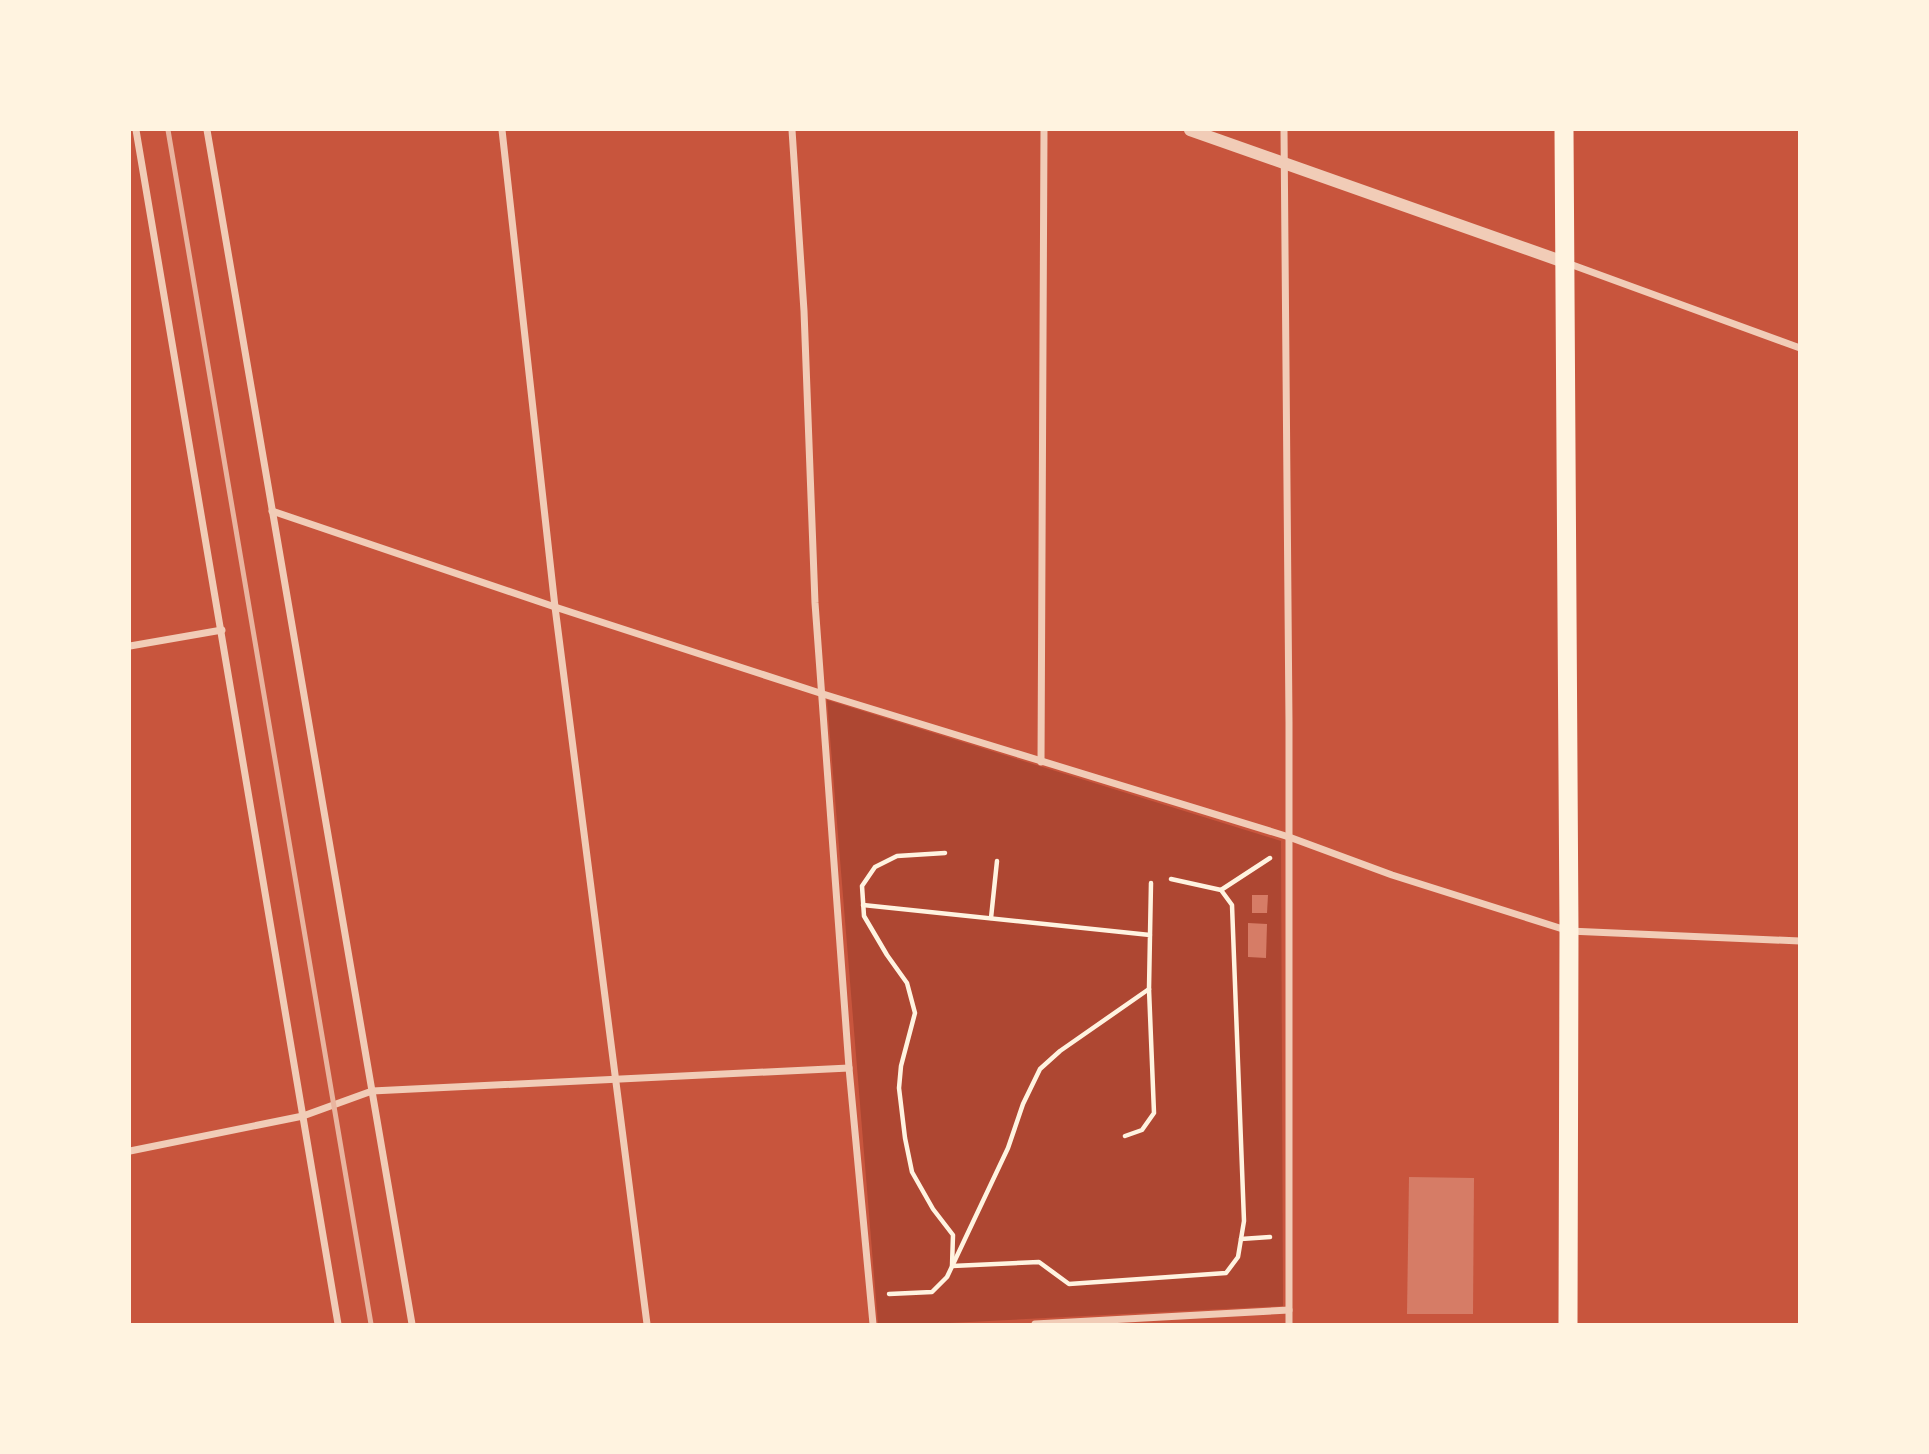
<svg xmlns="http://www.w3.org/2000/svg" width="1929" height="1454" font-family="'Sofia Sans Condensed',sans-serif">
<rect width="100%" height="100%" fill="#c8553d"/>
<polygon fill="#ae4732" points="827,700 1281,841 1283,1306 930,1324 878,1324"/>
<g fill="#d67c66">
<polygon points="1252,895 1268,895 1267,913 1252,913"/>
<polygon points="1248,923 1267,924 1266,958 1248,957"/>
<polygon points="1409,1177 1474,1178 1473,1314 1407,1314"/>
</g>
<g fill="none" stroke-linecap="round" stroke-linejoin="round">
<g stroke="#fff3e0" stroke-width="4.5">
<polyline points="945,853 897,856 875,867 862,886 864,916 887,955 907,983 915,1013 901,1066 899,1088 905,1138 912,1172 933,1209 953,1235 952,1266 1039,1262 1069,1284 1226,1273 1238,1257 1244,1221 1232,905 1221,890 1171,879"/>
<polyline points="1221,890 1270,858"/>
<polyline points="863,905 1150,935 1149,989 1154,1113 1142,1130 1125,1136"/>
<polyline points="991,918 997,861"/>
<polyline points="1150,935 1151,883"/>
<polyline points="1241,1239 1270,1237"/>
<polyline points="889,1294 932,1292 947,1277 1008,1148 1023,1104 1040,1069 1060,1051 1149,989"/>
</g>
<g stroke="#f1ccb7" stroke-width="7">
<polyline points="136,130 338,1324"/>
<polyline points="207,130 412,1324"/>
<polyline points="502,130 555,607 647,1324"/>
<polyline points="792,130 804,311 815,603 849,1068 873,1324"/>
<polyline points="1284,130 1289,722 1289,1324"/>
<polyline points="1567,263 1800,348"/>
<polyline points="272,511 555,607 823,694 1289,837 1392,875 1569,931 1800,941"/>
<polyline points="130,646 222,630"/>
<polyline points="1041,762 1044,130"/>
<polyline points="130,1151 303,1116 372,1091 849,1068"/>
<polyline points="1035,1324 1289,1310"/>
</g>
<polyline stroke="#f1ccb7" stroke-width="12" points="1190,130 1564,262"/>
<polyline stroke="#fff3e0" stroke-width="19" points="1564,130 1569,931 1568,1324"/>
<polyline stroke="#e9b49f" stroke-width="5" points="168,130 371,1324"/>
</g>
<rect width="1929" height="1454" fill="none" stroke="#fff3e0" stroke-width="262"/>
</svg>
